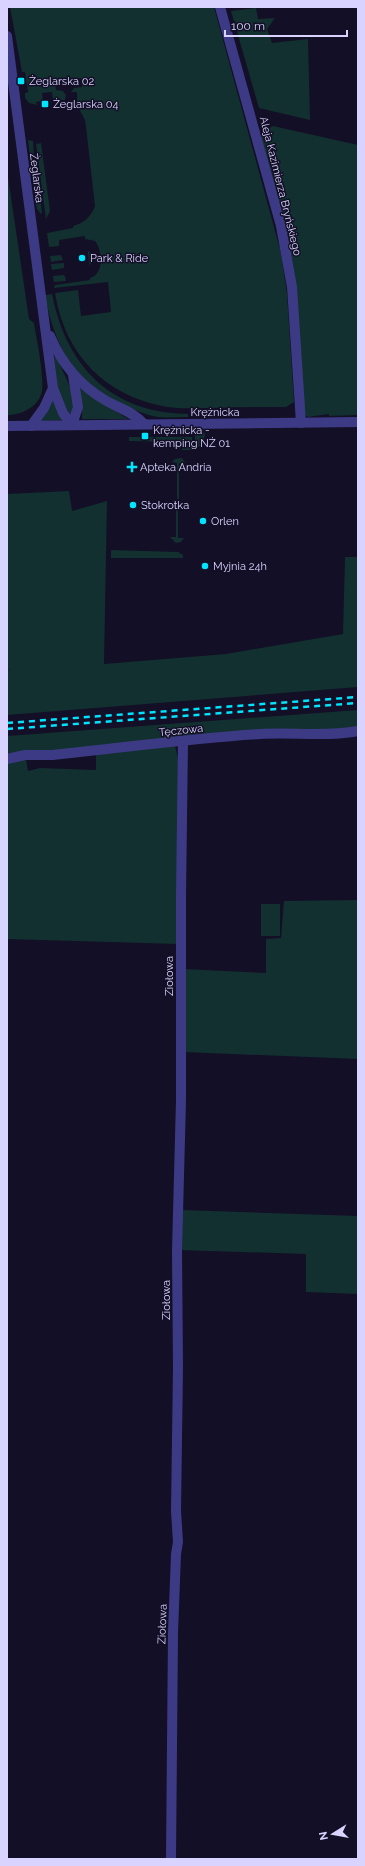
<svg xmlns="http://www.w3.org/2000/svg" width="365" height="1866" font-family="Raleway,sans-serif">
<rect width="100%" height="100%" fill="#130f26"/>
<g fill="#12302f">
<path d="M10,7H214L281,253L287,294L294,402L286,407C261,407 237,407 212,408C197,408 182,409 167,407C105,396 65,355 55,293L78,290L81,316L111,312L108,282L54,288L55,285L90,280V278C104,274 103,251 95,241L85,239V236L59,240V246L49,247L47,233L73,228V226C84,223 91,217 95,206L86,127L85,120L77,105V92H71L74,88L82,87L81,78L55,81L56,90L63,91L66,95L65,100H53L52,92L42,93L43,101L36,102L37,105L29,103L25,98V93L28,92L25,72H22Z"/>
<polygon points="256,8 258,19 275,18 267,29 272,43 308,39 310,120 259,108 231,11"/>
<polygon points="273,126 358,145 358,415 329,416 329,414 308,417 304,414 295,287 261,139 263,131"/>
<polygon points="28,140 33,141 34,158 30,156"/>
<polygon points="41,143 50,211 46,219 36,144"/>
<path d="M7,154L8,177L29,319L34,323C37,342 44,374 42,391C39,407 21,415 7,415Z"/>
<polygon points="38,196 40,197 42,213 41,214 37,209 35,199"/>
<polygon points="88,251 93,255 93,261 90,265 89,264"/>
<polygon points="61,255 63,260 51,262 50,256"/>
<polygon points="64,263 64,268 52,270 51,264"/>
<polygon points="63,275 65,276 66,281 54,282 53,276"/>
<path d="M52,294C66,366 111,413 188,414V417C178,417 167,418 157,417C143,414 132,409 120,403C72,378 56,348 45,297L46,295Z"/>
<path d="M54,357L58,358C63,377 78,392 72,413L69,414L58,389Z"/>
<polygon points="77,383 96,399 128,419 82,419 82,405"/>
<polygon points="53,397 63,420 42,421 40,418"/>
<polygon points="195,429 201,430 205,434 203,444 194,450 182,450 183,444 195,445"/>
<polygon points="175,430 190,430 189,433 158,434"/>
<polygon points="129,437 192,437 192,442 129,441"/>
<polygon points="182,458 185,463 179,463 179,499 177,499 177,463 172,462 175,459"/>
<polygon points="69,491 72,511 107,501 104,664 226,654 343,634 345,557 358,557 358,687 7,715 7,670 10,669 7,669 7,494"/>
<polygon points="176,502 178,503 178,538 184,538 181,542 176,543 170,537 176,537"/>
<polygon points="111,550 178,552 183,555 183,558 111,558"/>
<polygon points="358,710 358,728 25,753 28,771 40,768 96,770 96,753 175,746 178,758 178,944 7,939 7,736"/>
<polygon points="358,900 358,1059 183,1052 183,969 266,973 266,939 281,938 284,901"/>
<rect x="261" y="904" width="19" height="32"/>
<polygon points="182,1210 358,1216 358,1294 306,1292 306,1254 179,1250"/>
</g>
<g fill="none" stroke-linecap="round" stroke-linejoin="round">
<g stroke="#3d3a85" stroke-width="10">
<polyline points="220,7 281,226 292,287 301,423"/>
<polyline points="7,36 53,388 63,413 72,425"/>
<path d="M50,336C62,364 79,385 105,400C118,408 134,412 144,424"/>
<polyline points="72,425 78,407 73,375"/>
<polyline points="7,426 358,422"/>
<polyline points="31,426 44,408 53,388"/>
<path d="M7,759L25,755H53C122,748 191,738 260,734C293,732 325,737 358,731"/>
<polyline points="171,1859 173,1633 176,1554 178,1542 176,1511 178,1367 177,1251 181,1100 181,896 183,741"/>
</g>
<g stroke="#00e5ff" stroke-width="2.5" stroke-dasharray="6 5" stroke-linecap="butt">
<polyline points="7,723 358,697"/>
<polyline points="7,729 358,703"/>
</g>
</g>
<g fill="#00e5ff" stroke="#130f26" stroke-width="1.5">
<rect x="17" y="77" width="8" height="8" rx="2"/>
<rect x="41" y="100" width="8" height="8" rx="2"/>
<circle cx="82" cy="258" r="4"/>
<rect x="141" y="432" width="8" height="8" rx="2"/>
<path d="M130 461h4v4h4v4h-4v4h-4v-4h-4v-4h4z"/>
<circle cx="133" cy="505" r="4"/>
<circle cx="203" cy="521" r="4"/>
<circle cx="205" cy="566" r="4"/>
</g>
<g text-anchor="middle" stroke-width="3" stroke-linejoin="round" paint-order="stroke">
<g font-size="11" fill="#d9d4ff" stroke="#130f26" text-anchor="start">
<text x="29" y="85">Żeglarska 02</text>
<text x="53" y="108">Żeglarska 04</text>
<text x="90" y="262">Park &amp; Ride</text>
<text x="153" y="434">Krężnicka -<tspan x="153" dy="13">kemping NŻ 01</tspan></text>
<text x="140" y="471">Apteka Andria</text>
<text x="141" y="509">Stokrotka</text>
<text x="211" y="525">Orlen</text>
<text x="213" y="570">Myjnia 24h</text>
</g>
<g font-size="11" fill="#d9d4ff" stroke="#130f26">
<text transform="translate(37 178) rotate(83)" y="4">Żeglarska</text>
<text transform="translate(281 186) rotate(76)" y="4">Aleja Kazimierza Bryńskiego</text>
<text x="215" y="416">Krężnicka</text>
<text transform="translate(181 730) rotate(-6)" y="4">Tęczowa</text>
<text transform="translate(169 976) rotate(-90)" y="4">Ziołowa</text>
<text transform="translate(166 1300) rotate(-90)" y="4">Ziołowa</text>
<text transform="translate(162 1624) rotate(-88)" y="4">Ziołowa</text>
</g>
</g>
<rect width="365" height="1866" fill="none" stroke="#d9d4ff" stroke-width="16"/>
<g transform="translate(333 1834) rotate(259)" stroke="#130f26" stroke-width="3" paint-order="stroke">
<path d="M0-3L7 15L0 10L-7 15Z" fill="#d9d4ff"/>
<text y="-6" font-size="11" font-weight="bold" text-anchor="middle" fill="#d9d4ff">N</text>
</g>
<path d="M225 30v6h122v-6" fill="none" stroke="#d9d4ff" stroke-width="2"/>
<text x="231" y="30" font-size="12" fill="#d9d4ff" stroke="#130f26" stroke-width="3" paint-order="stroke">100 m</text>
</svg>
